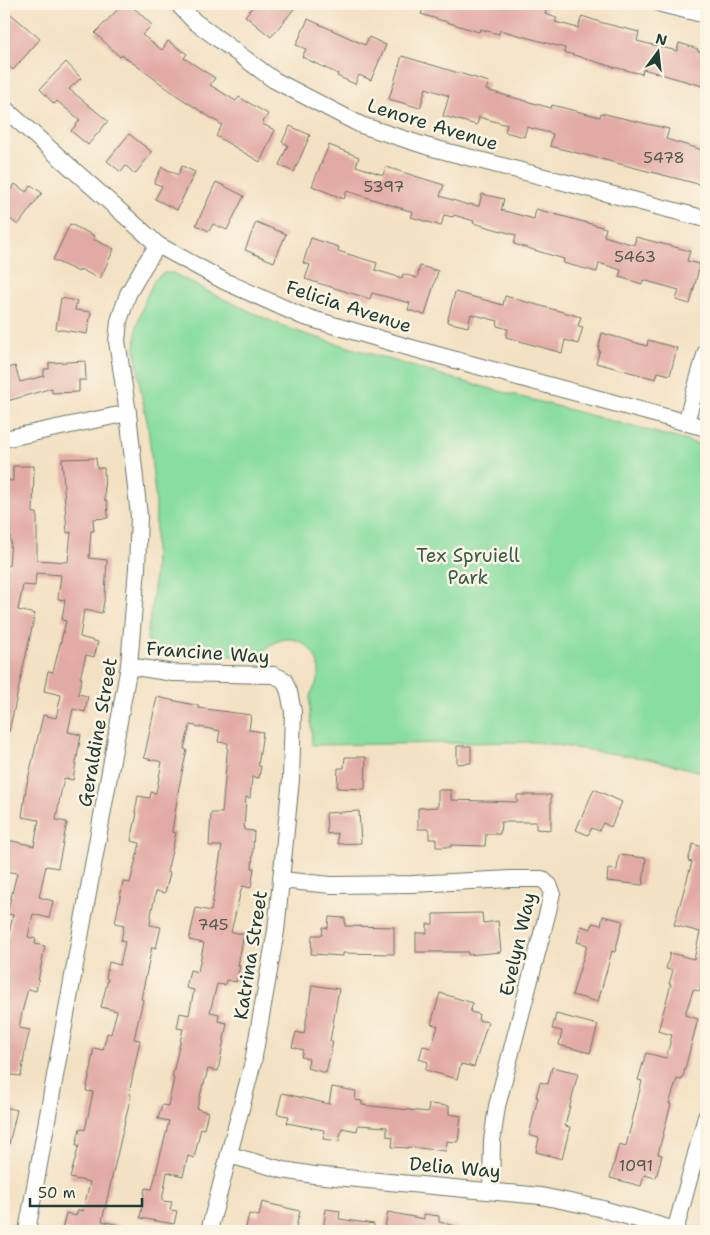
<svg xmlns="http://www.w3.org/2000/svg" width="710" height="1235" font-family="'Shantell Sans',sans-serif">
<rect width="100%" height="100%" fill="#fcf5e5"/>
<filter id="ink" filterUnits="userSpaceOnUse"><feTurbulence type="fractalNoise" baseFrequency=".02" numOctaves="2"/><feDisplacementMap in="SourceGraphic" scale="10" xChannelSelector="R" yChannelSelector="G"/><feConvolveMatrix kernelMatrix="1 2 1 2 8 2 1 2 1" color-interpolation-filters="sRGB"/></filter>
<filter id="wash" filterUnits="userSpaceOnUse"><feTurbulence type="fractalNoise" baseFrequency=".0096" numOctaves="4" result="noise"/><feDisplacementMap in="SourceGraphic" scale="20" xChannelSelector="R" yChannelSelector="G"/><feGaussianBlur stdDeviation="1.12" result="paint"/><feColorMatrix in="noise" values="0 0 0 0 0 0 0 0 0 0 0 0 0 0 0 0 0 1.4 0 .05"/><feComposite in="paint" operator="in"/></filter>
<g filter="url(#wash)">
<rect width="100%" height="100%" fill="#f3e1c3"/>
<path fill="#88dda0" stroke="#548d6a" d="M164,273H173L215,295L273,322L305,334L458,380L706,446V773L649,759L535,742L312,745C312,730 309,713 310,698C311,689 319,683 319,673C319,654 302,634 281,640C270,643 263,653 252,657L159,653L152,649L147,638L154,588L156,505L148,426L141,393L135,348L137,324L146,298L155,279Z"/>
<g id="blocks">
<g fill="#e2aaa5">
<polygon points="123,4 130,4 152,25 142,35 162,50 168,41 187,54 184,58 215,78 210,85 236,101 239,97 268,114 262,124 275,130 260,162 216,136 222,125 179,97 122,55 120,57 95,33"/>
<polygon points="255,4 298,4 271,37 245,16"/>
<polygon points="425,4 535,4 547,7 545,14 557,18 555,22 578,28 582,16 603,23 639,32 637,41 677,51 679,43 698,49 697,51 706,52 706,87 643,69 642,74 613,67 564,52 565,48 500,30 499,34 480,29 479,32 421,14"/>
<polygon points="4,8 40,39 13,70 4,62"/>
<polygon points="308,19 365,45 369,37 386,45 371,80 359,75 355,84 337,76 338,74 302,57 306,49 296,45"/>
<polygon points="402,56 489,82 486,90 551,108 552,105 600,117 601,113 669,129 666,139 706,151 706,186 550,146 553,134 527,127 524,137 505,132 507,125 479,117 477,125 443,116 449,96 426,88 420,108 389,99"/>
<polygon points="66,62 81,78 69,89 108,121 88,145 71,131 80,120 57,101 54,104 40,89"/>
<polygon points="290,126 310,135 294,172 279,165 288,145 282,142"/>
<polygon points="129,134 152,152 135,174 126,166 121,172 107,161"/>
<polygon points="329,145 359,157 356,166 383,175 386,167 444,185 440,196 468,205 469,204 479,206 482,194 504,199 501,210 534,219 536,209 606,228 604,236 634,245 636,237 690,251 687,261 700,264 690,304 676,300 679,290 643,280 642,284 619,277 621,270 599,263 597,272 563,263 564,259 514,244 516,235 473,223 474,221 454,215 453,217 444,215 441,226 411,217 413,212 347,191 344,199 312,186"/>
<polygon points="182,166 195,172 177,210 155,199 162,186 154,183 162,167 178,175"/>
<polygon points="216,182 244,196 227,230 213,224 209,231 196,225"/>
<polygon points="15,184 26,192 31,185 42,193 18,225 4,214 4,199"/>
<polygon points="256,222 286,234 274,262 245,250"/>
<polygon points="70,224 95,236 93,239 114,249 100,279 80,269 79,272 53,260"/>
<polygon points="311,238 339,247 338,251 377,263 375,270 402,278 403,274 417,278 420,266 438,271 425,315 408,310 410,303 372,293 370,299 305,279 310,265 303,263"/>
<polygon points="455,292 503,305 505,296 581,317 578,326 583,327 578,344 565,340 562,353 523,342 506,337 508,329 497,326 498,321 471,314 468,327 447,322"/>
<polygon points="61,298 77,301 75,310 91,312 87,334 56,329"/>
<polygon points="602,333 647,346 648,340 677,348 670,375 658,372 656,379 596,363 600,350 598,350"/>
<polygon points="85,361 86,380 79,380 79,392 52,393 52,388 4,402 4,369 15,366 20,382 44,376 44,369 49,369 49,363"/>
<polygon points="96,458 97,468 104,468 105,501 107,501 108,518 93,519 94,531 91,531 89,558 107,560 105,595 102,613 84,610 80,637 98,642 94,657 86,655 80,678 82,678 78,694 88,696 85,712 73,709 68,732 81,735 73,780 64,778 59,802 56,820 67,822 58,868 46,866 39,897 53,901 49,918 33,914 28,937 36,939 35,944 45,946 36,991 28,989 22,1012 19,1028 30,1030 26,1045 21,1076 4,1074 4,956 13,915 7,914 17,873 4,871 4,839 34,846 39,820 22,817 26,788 43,715 56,718 61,695 44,691 48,671 53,672 66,621 62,620 65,600 58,599 61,575 36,573 35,586 23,585 18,610 35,614 9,732 4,731 4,566 9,566 11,541 10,541 10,530 4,530 4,480 13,481 13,466 34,466 33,513 37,513 37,560 68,562 71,532 67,533 62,459"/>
<polygon points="157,697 199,706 198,708 251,715 249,730 263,732 258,766 261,766 259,778 252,777 250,798 246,797 244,830 254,831 252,868 254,868 251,888 242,886 231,932 244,934 238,966 240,966 236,982 226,980 225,985 217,984 210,1012 219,1014 218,1021 227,1023 218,1071 208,1069 204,1084 203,1084 197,1109 208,1112 204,1129 201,1128 194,1158 188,1156 183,1176 167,1172 162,1201 172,1202 170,1210 177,1211 174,1224 140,1218 145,1188 152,1189 169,1121 158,1119 162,1105 168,1106 174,1078 172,1077 183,1029 177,1028 180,1013 189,1015 194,990 186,988 190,970 198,972 204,943 189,940 196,908 211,911 222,846 209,846 211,813 222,813 228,743 218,742 220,731 190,725 184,749 187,750 179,787 172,832 176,833 167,872 170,873 165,893 156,891 151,915 150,925 161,927 156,948 152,947 141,999 143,1000 134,1039 140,1040 129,1094 131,1095 102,1221 127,1227 126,1231 71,1231 62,1229 66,1213 76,1216 78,1210 83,1211 90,1182 70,1178 79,1145 76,1145 80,1128 85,1130 93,1092 86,1091 92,1064 91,1063 94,1048 103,1050 107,1033 111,1034 117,1011 101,1007 108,979 106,978 109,962 120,965 125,942 121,941 124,925 115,923 123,882 130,883 140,843 131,841 137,813 135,812 138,796 150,798 151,792 156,793 162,762 144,758"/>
<polygon points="457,746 471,746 471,763 457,764"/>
<polygon points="345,757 366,757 365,789 337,788 338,768 344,768"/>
<polygon points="594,789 622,802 611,827 603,823 599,831 592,828 588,835 576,830"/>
<polygon points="438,790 451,790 451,800 517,802 517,795 551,795 551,830 536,829 536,822 501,822 500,834 486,834 485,846 451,845 451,847 436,847 436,839 429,839 429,829 418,829 418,808 438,807"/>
<polygon points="359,811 361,843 338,844 337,833 327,834 326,813"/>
<polygon points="693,844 706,848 706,980 703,980 700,991 693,990 685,1015 698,1019 682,1080 677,1079 669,1104 671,1104 658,1154 662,1155 656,1178 644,1175 641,1186 610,1178 619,1144 626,1146 642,1081 638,1080 646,1053 666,1058 672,1035 658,1031 671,984 669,984 673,970 666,969 670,953 694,959 700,932 674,925 692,862 688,861"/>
<polygon points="619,855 646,858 643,885 607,881 608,869 617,870"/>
<polygon points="482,913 483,923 498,921 501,952 468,955 468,952 416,952 416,933 427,933 427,924 433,924 433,914"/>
<polygon points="603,916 623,921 615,952 612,951 598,1002 572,995 587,945 577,942 581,926 591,929 592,923 601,925"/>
<polygon points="329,917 345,918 345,926 394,927 394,954 343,953 343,956 311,954 312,935 322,935 323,927 328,928"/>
<polygon points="312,985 339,989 330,1041 333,1042 326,1073 307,1068 309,1059 301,1057 303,1050 292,1047 296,1032 304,1034"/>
<polygon points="440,993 473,1003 470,1012 479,1014 478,1020 488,1022 474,1067 461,1064 457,1079 425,1070 428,1062 419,1059 423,1046 431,1048 438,1026 431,1024"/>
<polygon points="556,1014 598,1025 590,1053 559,1045 562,1031 552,1029"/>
<polygon points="552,1067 578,1073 565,1126 570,1127 562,1159 536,1152 539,1138 529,1135 538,1097 536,1097 540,1082 548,1084"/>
<polygon points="332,1087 356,1091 355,1100 362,1101 362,1105 428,1112 429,1104 449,1106 449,1114 461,1116 458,1142 447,1141 446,1151 408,1147 408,1148 392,1147 393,1137 387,1136 387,1127 358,1125 357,1131 342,1128 339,1141 323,1139 324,1130 287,1123 289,1116 277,1114 282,1093 329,1104"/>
<polygon points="4,1107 17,1110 9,1144 4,1144"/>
<polygon points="262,1202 300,1211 295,1231 245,1231 249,1214 259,1216"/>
<polygon points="326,1209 340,1211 339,1219 374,1224 374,1231 323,1231"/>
<polygon points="388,1212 424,1219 424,1214 439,1216 439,1222 456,1226 455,1231 384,1231"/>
</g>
</g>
</g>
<g filter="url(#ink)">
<use href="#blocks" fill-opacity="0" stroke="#697666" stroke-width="1"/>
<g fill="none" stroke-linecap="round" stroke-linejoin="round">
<g stroke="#697666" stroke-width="18">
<g id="minor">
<polyline points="178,4 194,21 274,80 361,125 429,147 706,219"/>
<polyline points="661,4 706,15"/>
<polyline points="4,108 158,245 224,281 302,316 404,346 706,428"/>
<polyline points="686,422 706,352"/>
<polyline points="4,439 128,413"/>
<polyline points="129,666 173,673 274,675 284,680 289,692 293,712 291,779 276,931 253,1062 209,1231"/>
<polyline points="281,880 331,885 412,884 511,879 542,879 549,885 552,892 548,911 497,1106 492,1141 491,1190"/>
<polyline points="229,1155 283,1170 314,1175 541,1196 599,1208 675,1230"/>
<polyline points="27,1231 129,666 137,568 139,516 128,413 117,341 119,321 128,294 144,266 158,245"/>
<polyline points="675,1231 706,1117"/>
</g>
</g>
<use href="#minor" stroke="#fff" stroke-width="16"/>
</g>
</g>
<g text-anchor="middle" stroke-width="5" stroke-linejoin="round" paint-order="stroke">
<g font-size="16" fill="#505850">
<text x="664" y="163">5478</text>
<text x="384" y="192">5397</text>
<text x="635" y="262">5463</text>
<text x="213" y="930">745</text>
<text x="636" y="1171">1091</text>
</g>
<g font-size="19" fill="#1f3d34" stroke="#fcf5e5">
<text transform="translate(433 124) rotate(17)" y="7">Lenore Avenue</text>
<text transform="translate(349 306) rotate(18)" y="7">Felicia Avenue</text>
<text transform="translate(208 652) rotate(4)" y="7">Francine Way</text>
<text transform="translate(97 732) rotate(-80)" y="7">Geraldine Street</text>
<text transform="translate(517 944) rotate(-77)" y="7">Evelyn Way</text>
<text transform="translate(250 955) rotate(-81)" y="7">Katrina Street</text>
<text transform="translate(455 1167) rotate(5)" y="7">Delia Way</text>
</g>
<g font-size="19" fill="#345d4a" stroke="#fcf5e5">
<text x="468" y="562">Tex Spruiell<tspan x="468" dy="22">Park</tspan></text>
</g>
</g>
<rect width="710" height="1235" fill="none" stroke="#fcf5e5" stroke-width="20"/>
<g transform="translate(658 52) rotate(15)" stroke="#fcf5e5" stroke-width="4" paint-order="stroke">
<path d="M0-4L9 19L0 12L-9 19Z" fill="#1f3d34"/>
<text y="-8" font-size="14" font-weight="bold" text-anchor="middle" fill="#1f3d34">N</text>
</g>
<path d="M30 1198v8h112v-8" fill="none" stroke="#1f3d34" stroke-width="2.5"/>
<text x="38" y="1198" font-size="15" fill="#1f3d34" stroke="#fcf5e5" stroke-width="4" paint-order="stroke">50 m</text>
</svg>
